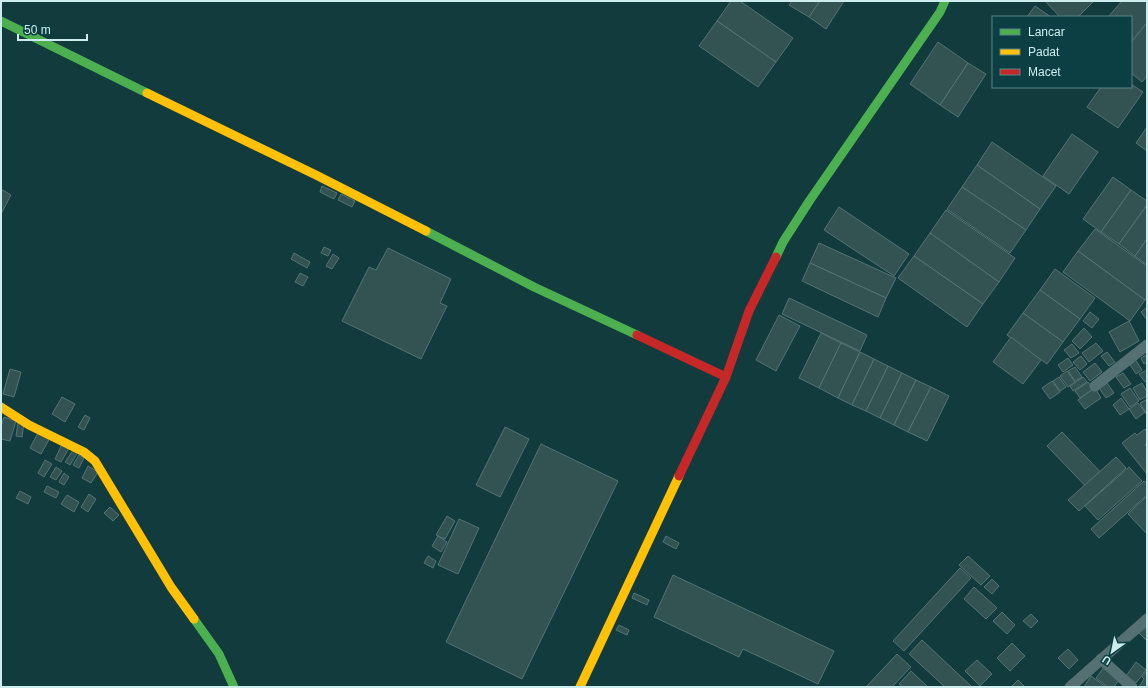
<svg xmlns="http://www.w3.org/2000/svg" width="1148" height="688" font-family="Helvetica,sans-serif">
<rect width="100%" height="100%" fill="#123b3e"/>
<g fill="#335353" stroke="#557373">
<polygon points="731,1 740,1 793,38 776,62 717,21"/>
<polygon points="792,1 820,1 809,17 789,5"/>
<polygon points="820,1 844,1 826,29 809,17"/>
<polygon points="1045,1 1094,1 1078,17 1060,17"/>
<polygon points="1122,1 1147,1 1147,23 1131,42 1131,17 1108,17"/>
<polygon points="1035,6 1051,17 1027,17"/>
<polygon points="717,21 776,62 758,87 699,46"/>
<polygon points="1147,23 1147,76 1142,82 1131,73 1131,42"/>
<polygon points="938,42 968,63 940,105 910,84"/>
<polygon points="968,63 986,74 958,117 940,105"/>
<polygon points="1131,84 1143,92 1118,128 1087,107 1101,87 1131,87"/>
<polygon points="1147,127 1147,151 1136,143"/>
<polygon points="1072,134 1098,152 1069,194 1043,176"/>
<polygon points="992,142 1056,186 1040,209 977,165"/>
<polygon points="977,165 1040,209 1026,230 962,187"/>
<polygon points="1113,177 1131,190 1101,232 1083,219"/>
<polygon points="322,186 337,193 334,199 320,192"/>
<polygon points="962,187 1026,230 1010,253 947,209"/>
<polygon points="1,189 11,195 1,214"/>
<polygon points="1131,190 1147,201 1147,205 1119,244 1101,232"/>
<polygon points="341,194 355,201 352,207 338,200"/>
<polygon points="1147,205 1147,239 1135,256 1119,244"/>
<polygon points="839,207 909,254 894,276 824,230"/>
<polygon points="946,210 1015,258 999,282 930,233"/>
<polygon points="1095,229 1147,266 1147,297 1145,300 1078,251"/>
<polygon points="930,233 999,282 983,304 914,256"/>
<polygon points="1147,239 1147,265 1135,256"/>
<polygon points="819,243 896,278 886,298 810,263"/>
<polygon points="324,247 331,250 328,256 321,253"/>
<polygon points="388,248 451,279 440,303 447,306 421,359 342,321 369,267 376,270"/>
<polygon points="1078,251 1145,300 1130,321 1063,272"/>
<polygon points="294,253 310,262 307,268 291,259"/>
<polygon points="333,254 339,258 332,269 326,266"/>
<polygon points="914,256 983,304 967,327 898,278"/>
<polygon points="810,263 886,298 878,317 802,281"/>
<polygon points="1055,269 1095,298 1080,319 1040,290"/>
<polygon points="300,273 308,277 303,286 295,282"/>
<polygon points="1040,290 1080,319 1063,342 1023,313"/>
<polygon points="789,298 867,335 860,351 782,314"/>
<polygon points="1147,307 1147,320 1141,312"/>
<polygon points="1090,312 1099,319 1092,328 1083,321"/>
<polygon points="1023,313 1063,342 1047,364 1007,335"/>
<polygon points="779,315 800,326 776,371 756,360"/>
<polygon points="1129,321 1139,341 1120,352 1109,332"/>
<polygon points="1084,328 1092,337 1080,349 1072,341"/>
<polygon points="821,333 841,343 819,388 799,378"/>
<polygon points="1011,337 1041,360 1023,384 993,362"/>
<polygon points="841,343 860,352 838,398 819,388"/>
<polygon points="1096,343 1103,351 1089,362 1082,353"/>
<polygon points="1072,344 1079,353 1071,358 1064,350"/>
<polygon points="860,352 874,359 852,405 838,398"/>
<polygon points="1107,352 1115,362 1109,366 1101,356"/>
<polygon points="1146,355 1147,362 1144,364 1141,358"/>
<polygon points="1081,356 1087,364 1080,370 1073,362"/>
<polygon points="1068,358 1073,365 1063,372 1058,365"/>
<polygon points="874,359 888,366 866,411 852,405"/>
<polygon points="1135,359 1142,370 1136,374 1129,363"/>
<polygon points="1095,363 1102,372 1090,381 1083,372"/>
<polygon points="888,366 902,373 880,418 866,411"/>
<polygon points="1075,367 1082,377 1075,381 1068,371"/>
<polygon points="10,369 21,372 14,397 3,394"/>
<polygon points="1147,370 1147,381 1145,382 1139,374"/>
<polygon points="1067,371 1075,382 1068,387 1060,376"/>
<polygon points="902,373 916,380 894,425 880,418"/>
<polygon points="1123,373 1131,384 1124,388 1116,377"/>
<polygon points="1059,377 1066,387 1060,391 1053,381"/>
<polygon points="1083,377 1087,382 1073,391 1070,386"/>
<polygon points="916,380 931,387 908,432 894,425"/>
<polygon points="1052,381 1060,392 1050,399 1042,388"/>
<polygon points="1088,382 1093,389 1080,398 1075,391"/>
<polygon points="1107,383 1114,393 1106,398 1099,388"/>
<polygon points="1142,383 1147,392 1147,396 1140,400 1133,388"/>
<polygon points="931,387 949,396 927,441 908,432"/>
<polygon points="1095,388 1101,398 1085,409 1078,400"/>
<polygon points="1130,388 1139,401 1130,407 1121,394"/>
<polygon points="62,397 75,404 65,422 52,414"/>
<polygon points="1121,398 1129,409 1120,415 1113,405"/>
<polygon points="1147,399 1147,415 1140,403"/>
<polygon points="1138,403 1145,412 1136,419 1129,409"/>
<polygon points="85,415 90,418 84,430 78,427"/>
<polygon points="4,417 16,421 10,441 1,439 1,426"/>
<polygon points="18,422 24,423 22,437 16,436"/>
<polygon points="505,427 529,439 500,497 476,485"/>
<polygon points="1145,429 1147,432 1147,443 1145,445 1147,447 1147,474 1122,443 1135,433 1137,435"/>
<polygon points="39,431 50,438 41,454 30,448"/>
<polygon points="1062,432 1110,482 1095,496 1047,446"/>
<polygon points="62,444 69,448 61,462 55,459"/>
<polygon points="541,444 618,481 522,679 446,642"/>
<polygon points="74,449 78,452 70,465 65,462"/>
<polygon points="79,455 84,458 79,468 73,465"/>
<polygon points="1116,457 1126,468 1079,511 1068,500"/>
<polygon points="45,460 52,464 44,477 38,473"/>
<polygon points="88,466 98,472 91,483 82,478"/>
<polygon points="56,467 62,471 56,480 50,477"/>
<polygon points="1129,467 1142,481 1098,520 1085,506"/>
<polygon points="64,473 69,477 64,485 59,482"/>
<polygon points="1144,481 1147,484 1147,495 1099,538 1091,529"/>
<polygon points="47,486 59,492 56,498 44,492"/>
<polygon points="20,491 31,497 28,504 16,498"/>
<polygon points="89,494 96,499 88,512 81,507"/>
<polygon points="67,495 79,502 74,512 61,504"/>
<polygon points="1147,496 1147,534 1128,514"/>
<polygon points="110,507 119,515 113,521 104,513"/>
<polygon points="447,516 455,521 445,539 436,535"/>
<polygon points="459,519 479,528 458,574 438,565"/>
<polygon points="438,536 447,542 441,552 432,546"/>
<polygon points="666,536 679,543 676,549 663,542"/>
<polygon points="428,556 436,561 433,568 424,563"/>
<polygon points="968,556 990,576 981,585 959,565"/>
<polygon points="960,568 971,578 904,651 893,641"/>
<polygon points="673,575 834,651 818,684 743,649 739,657 654,617"/>
<polygon points="992,579 999,586 992,594 984,587"/>
<polygon points="974,587 997,608 986,619 964,599"/>
<polygon points="634,593 649,600 647,605 632,598"/>
<polygon points="1002,612 1015,625 1007,634 993,621"/>
<polygon points="1031,614 1038,621 1031,628 1023,621"/>
<polygon points="619,625 629,630 627,635 616,630"/>
<polygon points="1147,626 1147,641 1139,633"/>
<polygon points="922,640 972,687 945,687 909,654"/>
<polygon points="1012,643 1025,656 1010,671 997,658"/>
<polygon points="1068,649 1078,660 1069,669 1058,658"/>
<polygon points="897,654 911,667 892,687 866,687"/>
<polygon points="977,660 992,674 980,686 965,671"/>
<polygon points="1136,662 1146,670 1136,683 1126,676"/>
<polygon points="1104,667 1120,678 1114,687 1108,687 1096,678"/>
<polygon points="911,671 928,687 903,687 899,684"/>
<polygon points="1147,671 1147,687 1139,687 1144,679 1142,677"/>
<polygon points="1091,676 1106,687 1084,687"/>
<polygon points="1018,680 1025,687 1011,687"/>
</g>
<g fill="none" stroke-linecap="round" stroke-linejoin="round">
<g stroke="#547072" stroke-width="11">
<polyline points="1095,386 1147,345"/>
<polyline points="1101,659 1132,687"/>
<polyline points="1070,687 1147,619"/>
</g>
<g stroke="#4caf50" stroke-width="9">
<polyline points="1,21 147,93"/>
<polyline points="426,231 534,287 637,335"/>
<polyline points="776,257 783,242 810,200 940,12 945,1"/>
<polyline points="194,619 219,654 234,687"/>
</g>
<g stroke="#ffc107" stroke-width="9">
<polyline points="147,93 316,175 426,231"/>
<polyline points="1,407 29,425 84,452 95,461 171,587 194,619"/>
<polyline points="580,687 679,476"/>
</g>
<g stroke="#c62828" stroke-width="9">
<polyline points="637,335 726,377"/>
<polyline points="679,476 726,377 749,311 776,257"/>
</g>
</g>
<rect width="1148" height="688" fill="none" stroke="#cdecee" stroke-width="4"/>
<rect x="992" y="16" width="140" height="72" fill="#0b3f43" stroke="#598487"/>
<rect x="1000" y="29" width="20" height="6" fill="#4caf50" stroke="#598487"/>
<text x="1028" y="36" font-size="12" fill="#cdecee">Lancar</text>
<rect x="1000" y="49" width="20" height="6" fill="#ffc107" stroke="#598487"/>
<text x="1028" y="56" font-size="12" fill="#cdecee">Padat</text>
<rect x="1000" y="69" width="20" height="6" fill="#c62828" stroke="#598487"/>
<text x="1028" y="76" font-size="12" fill="#cdecee">Macet</text>
<g transform="translate(1112 652) rotate(213)" stroke="#0b3f43" stroke-width="3" paint-order="stroke">
<path d="M0-3L7 15L0 10L-7 15Z" fill="#cdecee"/>
<text y="-6" font-size="11" font-weight="bold" text-anchor="middle" fill="#cdecee">U</text>
</g>
<path d="M18 34v6h69v-6" fill="none" stroke="#cdecee" stroke-width="2"/>
<text x="24" y="34" font-size="12" fill="#cdecee" stroke="#0b3f43" stroke-width="3" paint-order="stroke">50 m</text>
</svg>
